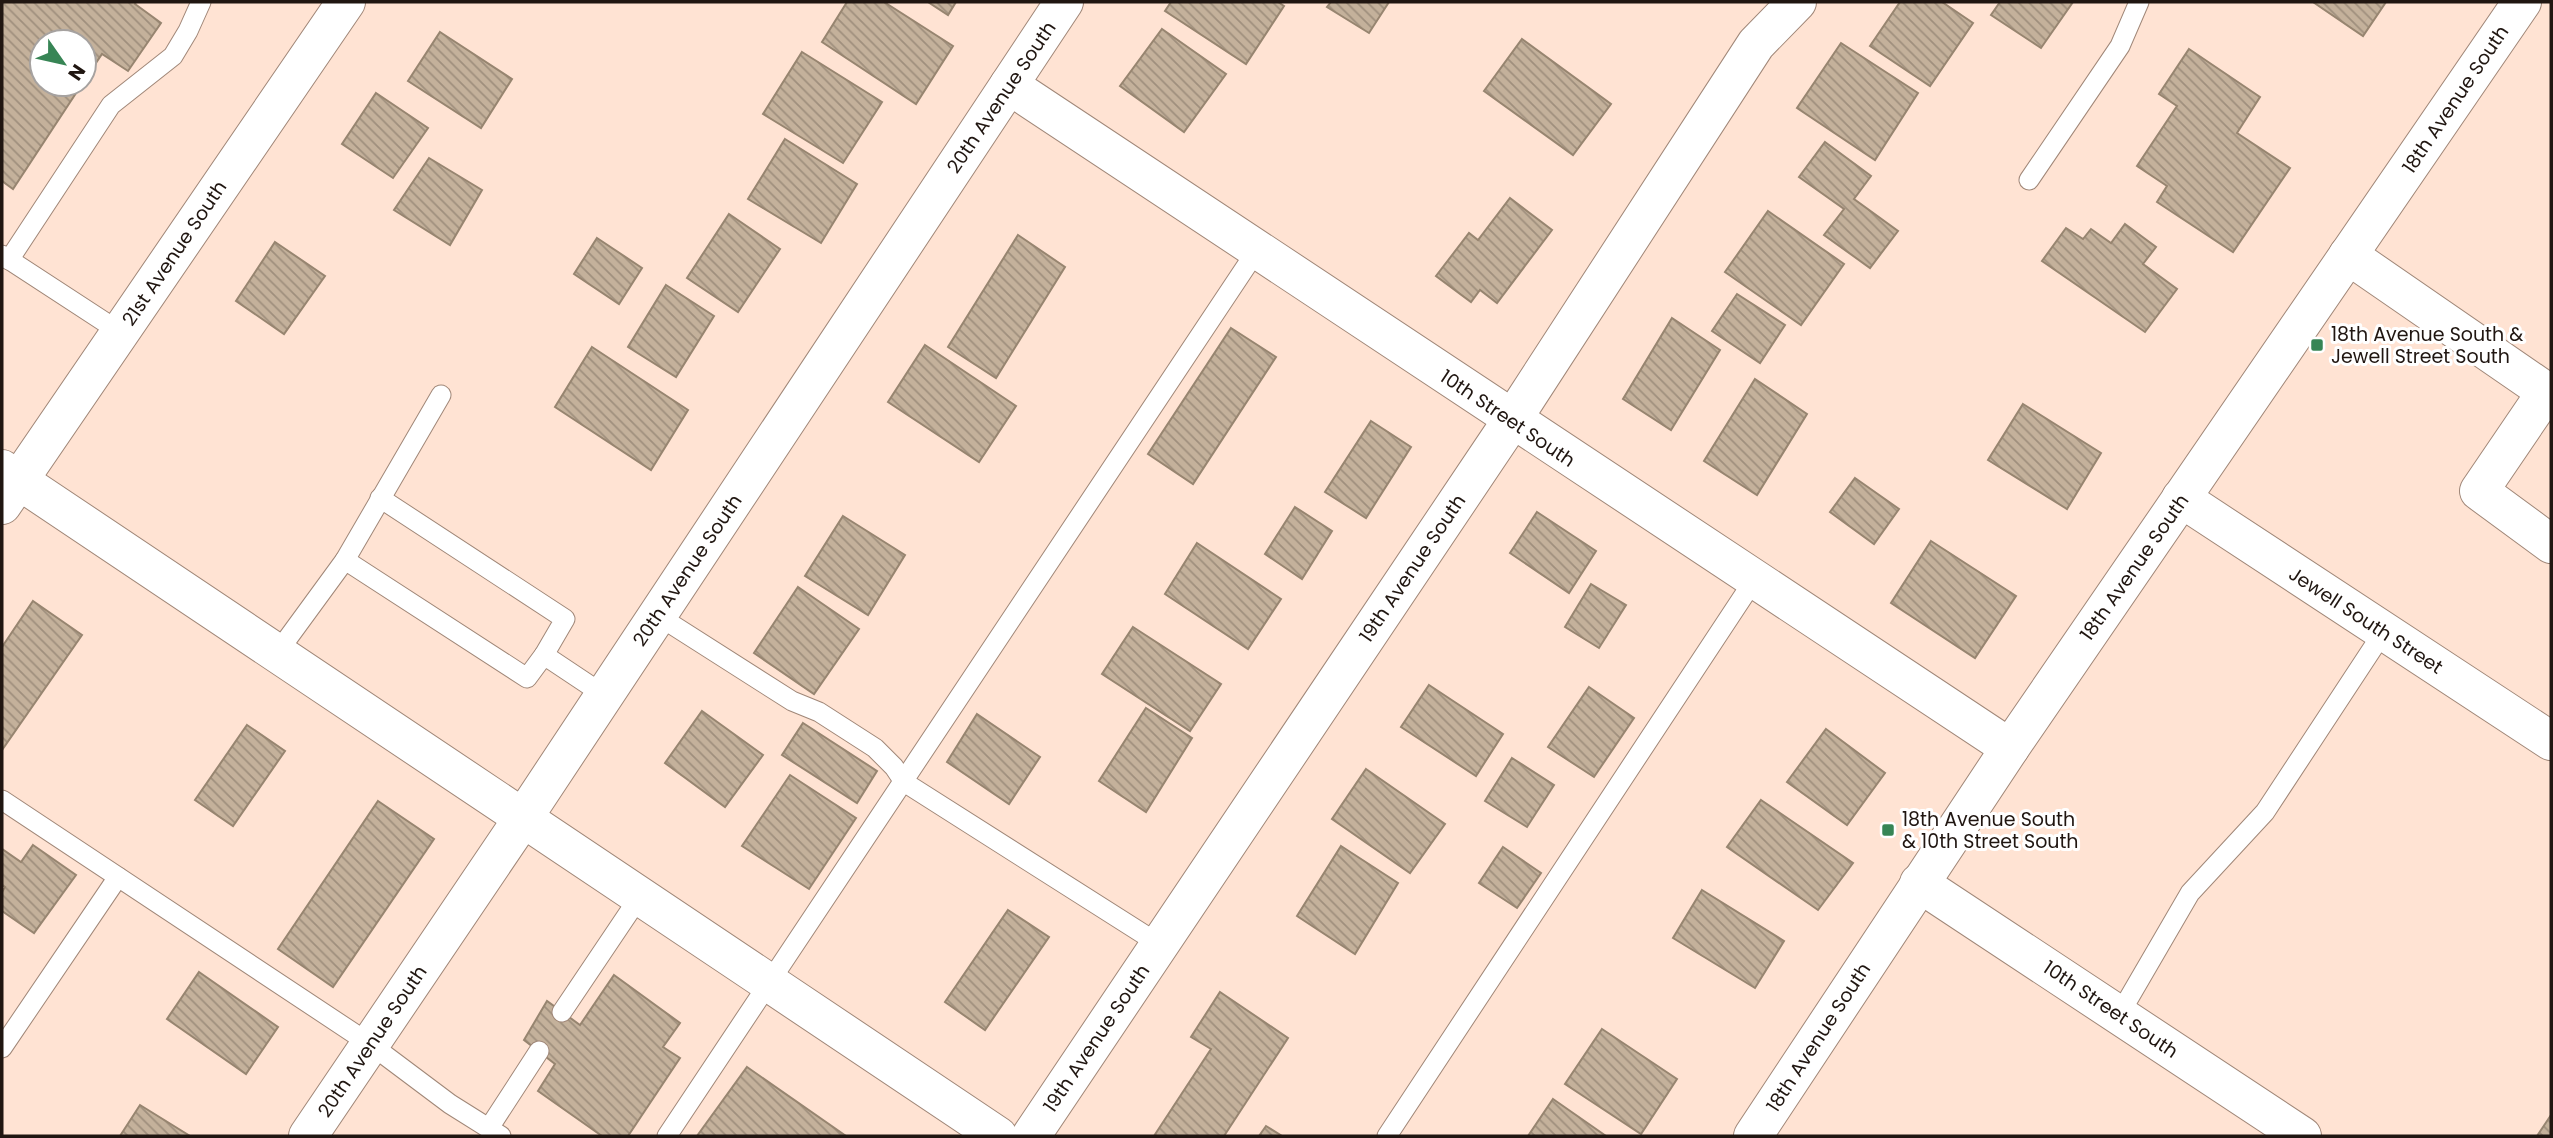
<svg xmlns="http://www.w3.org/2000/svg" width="2553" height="1138" font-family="Poppins,sans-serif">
<defs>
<pattern id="building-back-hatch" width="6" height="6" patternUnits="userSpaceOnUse" patternTransform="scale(1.75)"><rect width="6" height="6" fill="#c4b19b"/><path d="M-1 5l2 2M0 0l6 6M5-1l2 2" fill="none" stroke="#9f8f7d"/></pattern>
</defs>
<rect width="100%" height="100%" fill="#ffe3d3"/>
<g fill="url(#building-back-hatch)" stroke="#978570" stroke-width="2">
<polygon points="2,2 136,2 135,4 161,23 128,71 102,54 84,81 84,42 42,42 42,84 82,84 13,189 2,181"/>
<polygon points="847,2 884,2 953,46 916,104 822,42"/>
<polygon points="928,2 956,2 948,15"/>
<polygon points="1171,2 1278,2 1284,6 1246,64 1165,11"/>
<polygon points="1331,2 1389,2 1369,33 1327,7"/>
<polygon points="1900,2 1942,2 1973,23 1930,86 1870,46"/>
<polygon points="2000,2 2073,2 2041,48 1991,15"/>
<polygon points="2313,2 2386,2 2363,36"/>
<polygon points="1162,29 1226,74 1184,132 1120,86"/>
<polygon points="440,32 512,79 481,128 408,81"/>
<polygon points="1522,39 1611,104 1573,155 1484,91"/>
<polygon points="1841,43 1918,93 1875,160 1797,108"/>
<polygon points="2189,49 2260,97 2237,133 2290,168 2233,252 2157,202 2167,186 2137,166 2177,106 2159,94"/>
<polygon points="802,52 882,102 843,163 763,114"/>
<polygon points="376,93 428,128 393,178 342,144"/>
<polygon points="785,139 857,184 821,243 748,199"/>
<polygon points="1825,142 1871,176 1854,199 1898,231 1870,268 1824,235 1844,209 1799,177"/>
<polygon points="429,158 482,190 450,245 394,210"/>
<polygon points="1510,198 1552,230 1497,303 1480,290 1471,302 1436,276 1469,233 1478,240"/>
<polygon points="1768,211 1844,264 1801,325 1725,272"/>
<polygon points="729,214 780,249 738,312 687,278"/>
<polygon points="2125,224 2156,247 2143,264 2177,289 2145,332 2042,261 2066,228 2083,239 2091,229 2111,243"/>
<polygon points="1018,235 1065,267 996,378 948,347"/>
<polygon points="597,238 642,268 619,304 574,274"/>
<polygon points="275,242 325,276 284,334 236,301"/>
<polygon points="666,285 714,316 676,377 628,347"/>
<polygon points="1737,294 1785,325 1760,363 1712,331"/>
<polygon points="1672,318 1720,350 1671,430 1623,399"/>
<polygon points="1231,328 1276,357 1193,484 1148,454"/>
<polygon points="925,345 1016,406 979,462 888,402"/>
<polygon points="592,347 688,410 651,470 555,407"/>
<polygon points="1755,379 1807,414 1757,495 1704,461"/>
<polygon points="2023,404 2101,453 2067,509 1988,460"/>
<polygon points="1371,421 1411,447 1366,518 1325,492"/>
<polygon points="1855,478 1899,509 1874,544 1830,512"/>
<polygon points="1295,507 1332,531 1302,579 1265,554"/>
<polygon points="1537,512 1596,551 1569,593 1510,553"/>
<polygon points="843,516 905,555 868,615 805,576"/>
<polygon points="1931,541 2016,596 1975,658 1891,603"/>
<polygon points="1197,543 1281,599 1248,649 1165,594"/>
<polygon points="1591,584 1626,605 1599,648 1565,627"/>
<polygon points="798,587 859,629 814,694 754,653"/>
<polygon points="33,601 82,635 2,750 2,647"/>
<polygon points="1133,627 1221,684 1190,731 1102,674"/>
<polygon points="1429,685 1503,734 1476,776 1401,727"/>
<polygon points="1589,687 1634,718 1594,777 1548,747"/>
<polygon points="1146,708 1192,738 1146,812 1099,781"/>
<polygon points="702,711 763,755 725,807 665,763"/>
<polygon points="977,714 1040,757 1009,804 947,762"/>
<polygon points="803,723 877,771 857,803 782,755"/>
<polygon points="247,725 285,751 233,826 195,800"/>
<polygon points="1826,729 1885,773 1847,825 1787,782"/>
<polygon points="1512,758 1554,785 1527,827 1485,801"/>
<polygon points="1366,769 1445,824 1410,873 1332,819"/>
<polygon points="790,775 856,818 809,889 742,846"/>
<polygon points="1761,800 1853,863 1818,910 1727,847"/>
<polygon points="378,801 434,839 333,987 278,949"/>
<polygon points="33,845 76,875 34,933 2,911 2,892 5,887 2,885 2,849 21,862"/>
<polygon points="1341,846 1398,883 1355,954 1297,916"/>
<polygon points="1503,847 1541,873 1517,908 1479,883"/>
<polygon points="1702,890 1784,941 1755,988 1673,938"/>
<polygon points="1008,910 1049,937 985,1030 945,1002"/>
<polygon points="199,972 278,1027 246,1074 167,1019"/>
<polygon points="614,975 680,1023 663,1047 680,1058 628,1136 602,1136 538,1091 555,1064 524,1040 547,1001 580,1025"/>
<polygon points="1220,992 1288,1038 1224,1136 1154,1136 1211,1049 1191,1037"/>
<polygon points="1602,1029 1677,1079 1641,1134 1565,1084"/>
<polygon points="747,1067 846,1136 697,1136"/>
<polygon points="1553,1099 1606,1136 1528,1136"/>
<polygon points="140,1105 190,1136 120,1136"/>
<polygon points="2551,1115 2551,1136 2537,1136"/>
<polygon points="1266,1126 1282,1136 1259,1136"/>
</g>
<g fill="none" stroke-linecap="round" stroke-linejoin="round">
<g stroke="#a08778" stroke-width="21">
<g id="lane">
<polyline points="2029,180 2120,46 2139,2"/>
<polyline points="2,255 120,332"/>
<polyline points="9,260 111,105 173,56 188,31 201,2"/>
<polyline points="380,498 565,619 544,655"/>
<polyline points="345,560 441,395"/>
<polyline points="657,615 792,701 819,712 875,748 894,767 904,782 1159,944"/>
<polyline points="277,653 345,560 527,678 544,655 604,695"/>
<polyline points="2,800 370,1044 450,1104 501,1136"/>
<polyline points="562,1012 640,896"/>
<polyline points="2119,1015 2190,893 2265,812 2384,631"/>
<polyline points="2,1048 118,877"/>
<polyline points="489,1128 539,1051"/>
<polyline points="667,1136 1257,250"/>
<polyline points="1387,1136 1754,580"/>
</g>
</g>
<g stroke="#a08778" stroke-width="40">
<g id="street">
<polyline points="1009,85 2010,748"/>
<polyline points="2348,255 2551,395"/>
<polyline points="2547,391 2479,491 2551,544"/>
<polyline points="2181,498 2551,741"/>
<polyline points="2,505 346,2"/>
<polyline points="1919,883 2302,1136"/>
<polyline points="308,1136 523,818 1064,2"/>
<polyline points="1031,1136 1512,420 1756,44 1797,2"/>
</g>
</g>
<g stroke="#a08778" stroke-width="40">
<g id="secondary">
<polyline points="2,469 998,1136"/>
<polyline points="1753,1136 2010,748 2522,2"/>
</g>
</g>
<use href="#lane" stroke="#fff" stroke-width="19"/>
<use href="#street" stroke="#fff" stroke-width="38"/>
<use href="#secondary" stroke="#fff" stroke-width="38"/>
</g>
<g fill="#378555" stroke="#fff" stroke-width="2.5">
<rect x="2310" y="338" width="14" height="14" rx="3.5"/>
<rect x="1881" y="823" width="14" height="14" rx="3.5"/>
</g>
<g text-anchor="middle" stroke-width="6" stroke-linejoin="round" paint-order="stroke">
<g font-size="19" fill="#201611" stroke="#fff">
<text transform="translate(1001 97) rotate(-56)" y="7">20th Avenue South</text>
<text transform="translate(2455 99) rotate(-56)" y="7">18th Avenue South</text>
<text transform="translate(174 253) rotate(-56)" y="7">21st Avenue South</text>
<text transform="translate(1508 418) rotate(34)" y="7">10th Street South</text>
<text transform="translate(2134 567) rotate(-55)" y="7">18th Avenue South</text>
<text transform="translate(1412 568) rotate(-56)" y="7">19th Avenue South</text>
<text transform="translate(687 570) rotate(-56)" y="7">20th Avenue South</text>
<text transform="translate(2366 620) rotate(33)" y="7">Jewell South Street</text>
<text transform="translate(2111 1009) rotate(34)" y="7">10th Street South</text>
<text transform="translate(1818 1037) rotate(-57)" y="7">18th Avenue South</text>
<text transform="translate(1096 1038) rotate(-56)" y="7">19th Avenue South</text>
<text transform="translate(372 1041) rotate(-56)" y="7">20th Avenue South</text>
</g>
<g font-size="19" fill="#201611" stroke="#fff" text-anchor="start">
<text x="2331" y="341">18th Avenue South &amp;<tspan x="2331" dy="22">Jewell Street South</tspan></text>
<text x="1902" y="826">18th Avenue South<tspan x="1902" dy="22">&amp; 10th Street South</tspan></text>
</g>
</g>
<rect width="2553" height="1138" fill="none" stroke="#201611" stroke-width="7"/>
<g transform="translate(63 63) rotate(124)"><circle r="33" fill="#ffffff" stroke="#a6a2a0" stroke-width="2"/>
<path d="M0-5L12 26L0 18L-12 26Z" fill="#378555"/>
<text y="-10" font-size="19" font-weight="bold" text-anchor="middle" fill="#201611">N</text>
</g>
</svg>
